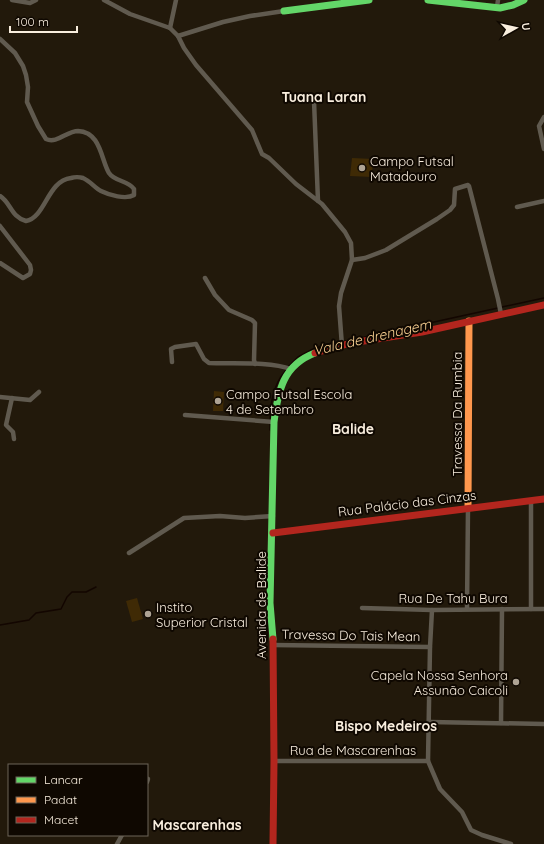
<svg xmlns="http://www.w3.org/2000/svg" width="544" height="844" font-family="Quicksand,sans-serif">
<rect width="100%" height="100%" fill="#22190b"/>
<g fill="#3f2a05">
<polygon points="352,158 373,159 372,177 350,176"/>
<polygon points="214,391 224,392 223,411 213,411"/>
<polygon points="137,598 143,619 132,622 126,601"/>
</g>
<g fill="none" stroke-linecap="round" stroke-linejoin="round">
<g stroke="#130601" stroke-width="1.5">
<polyline points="502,307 544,298"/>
<polyline points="288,367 298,357 315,348 498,308"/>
<path d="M270,430C270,408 271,387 286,370"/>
<polyline points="0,625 29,620 36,613 61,609 67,597 72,592 86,592 96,587"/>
<polyline points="267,640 268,622"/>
</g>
<g stroke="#605a4f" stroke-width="4.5">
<polyline points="12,0 30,3 36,0"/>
<polyline points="104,0 130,14 170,28 178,36 184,48 196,65 252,130 262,154 269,158 296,184 322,204 345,232 351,243 352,260 341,293 339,306 342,346"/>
<polyline points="497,7 498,0"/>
<polyline points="170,28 176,0"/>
<polyline points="178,36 223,22 250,16 284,11"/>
<path d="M0,39L15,53L23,66L26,75L28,87L27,102L38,126L46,139C57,144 67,131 78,131C101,132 101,160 109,173C115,182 128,180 134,189V195C126,200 109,195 101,191C95,188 90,181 83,178C80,177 74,177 71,178C47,181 46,217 26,221C11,217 11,203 0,196"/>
<polyline points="314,101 318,201"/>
<polyline points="544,117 539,126 544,149"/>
<polyline points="517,207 544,201"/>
<polyline points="0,226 30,265 31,270 30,274 23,278 0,263"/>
<polyline points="352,260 365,258 386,250 437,219 450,210 454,205 455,189 468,185 469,186 498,299 501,314"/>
<polyline points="205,278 215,295 229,310 252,320 255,323 254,360 255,364"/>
<path d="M172,362L171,349L175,347L196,344L204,359L209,363C233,364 269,361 291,369"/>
<polyline points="0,397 30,400 39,392"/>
<polyline points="12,398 6,425 13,432 14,439"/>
<polyline points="185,415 274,422"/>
<polyline points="129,553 184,518 220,516 245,518 273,516"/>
<polyline points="362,608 432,610 544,609"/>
<polyline points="467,609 468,508"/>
<polyline points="531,609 531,501"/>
<polyline points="273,645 430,647"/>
<polyline points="430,722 544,724"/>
<polyline points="501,723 502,609"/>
<polyline points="274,761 428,761 440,789 462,812 471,830 482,835 511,844"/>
<polyline points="428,761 430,647 432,610"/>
<polyline points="147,782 148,779"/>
<polyline points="117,844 122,835"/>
</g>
<g stroke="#63d668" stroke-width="7">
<polyline points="428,0 500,8 513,5 524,0"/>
<polyline points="284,11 369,0"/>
<path d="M273,639L270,603L274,422C278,391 283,365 315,353"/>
</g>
<polyline stroke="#ff974d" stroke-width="7" points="468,508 469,321"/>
<g stroke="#b3261e" stroke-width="7">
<polyline points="315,353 351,343 422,332 544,305"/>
<polyline points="273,533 544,499"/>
<polyline points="273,639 274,761 273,844"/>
</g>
</g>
<g fill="#aea394" stroke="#0f0801" stroke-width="1.5">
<circle cx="362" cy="168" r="4"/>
<circle cx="218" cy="401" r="4"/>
<circle cx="148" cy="614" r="4"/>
<circle cx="516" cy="682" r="4"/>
</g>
<g text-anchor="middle" stroke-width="4" stroke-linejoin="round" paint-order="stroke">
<g font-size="13" fill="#f9eede" stroke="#0f0801" text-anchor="start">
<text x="370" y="166">Campo Futsal<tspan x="370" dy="15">Matadouro</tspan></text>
<text x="226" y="399">Campo Futsal Escola<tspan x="226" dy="15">4 de Setembro</tspan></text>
<text x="156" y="612">Instito<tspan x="156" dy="15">Superior Cristal</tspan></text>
<text x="508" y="680" text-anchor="end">Capela Nossa Senhora<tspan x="508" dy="15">Assunão Caicoli</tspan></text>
</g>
<g font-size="13" fill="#f9eede" stroke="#0f0801">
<text transform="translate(457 414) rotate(-90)" y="5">Travessa Da Rumbia</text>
<text transform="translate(407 503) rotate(-7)" y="5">Rua Palácio das Cinzas</text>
<text x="453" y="603">Rua De Tahu Bura</text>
<text transform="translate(261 605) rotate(-90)" y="5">Avenida de Balide</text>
<text transform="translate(351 635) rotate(1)" y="5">Travessa Do Tais Mean</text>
<text x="353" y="755">Rua de Mascarenhas</text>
</g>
<g font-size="14" font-weight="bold" fill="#f9eede" stroke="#0f0801">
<text x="324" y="102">Tuana Laran</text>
<text x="353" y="434">Balide</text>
<text x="386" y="731">Bispo Medeiros</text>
<text x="197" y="830">Mascarenhas</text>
</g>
<g font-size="14" font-style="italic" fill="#fbd293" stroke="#0f0801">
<text transform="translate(372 337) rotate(-13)" y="5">Vala de drenagem</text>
</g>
</g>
<rect x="8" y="764" width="140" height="72" fill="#0f0801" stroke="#6d6459"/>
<rect x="16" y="777" width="20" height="6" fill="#63d668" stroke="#6d6459"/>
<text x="44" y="784" font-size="12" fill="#f9eede">Lancar</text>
<rect x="16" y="797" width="20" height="6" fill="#ff974d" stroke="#6d6459"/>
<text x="44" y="804" font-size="12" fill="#f9eede">Padat</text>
<rect x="16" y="817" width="20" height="6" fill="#b3261e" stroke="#6d6459"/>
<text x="44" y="824" font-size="12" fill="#f9eede">Macet</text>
<g transform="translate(516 28) rotate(82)" stroke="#0f0801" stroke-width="3" paint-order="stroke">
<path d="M0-3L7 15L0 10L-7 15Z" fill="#f9eede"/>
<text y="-6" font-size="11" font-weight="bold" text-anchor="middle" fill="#f9eede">U</text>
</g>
<path d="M10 26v6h67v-6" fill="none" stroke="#f9eede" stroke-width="2"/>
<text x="16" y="26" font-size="12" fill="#f9eede" stroke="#0f0801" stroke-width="3" paint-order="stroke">100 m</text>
</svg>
